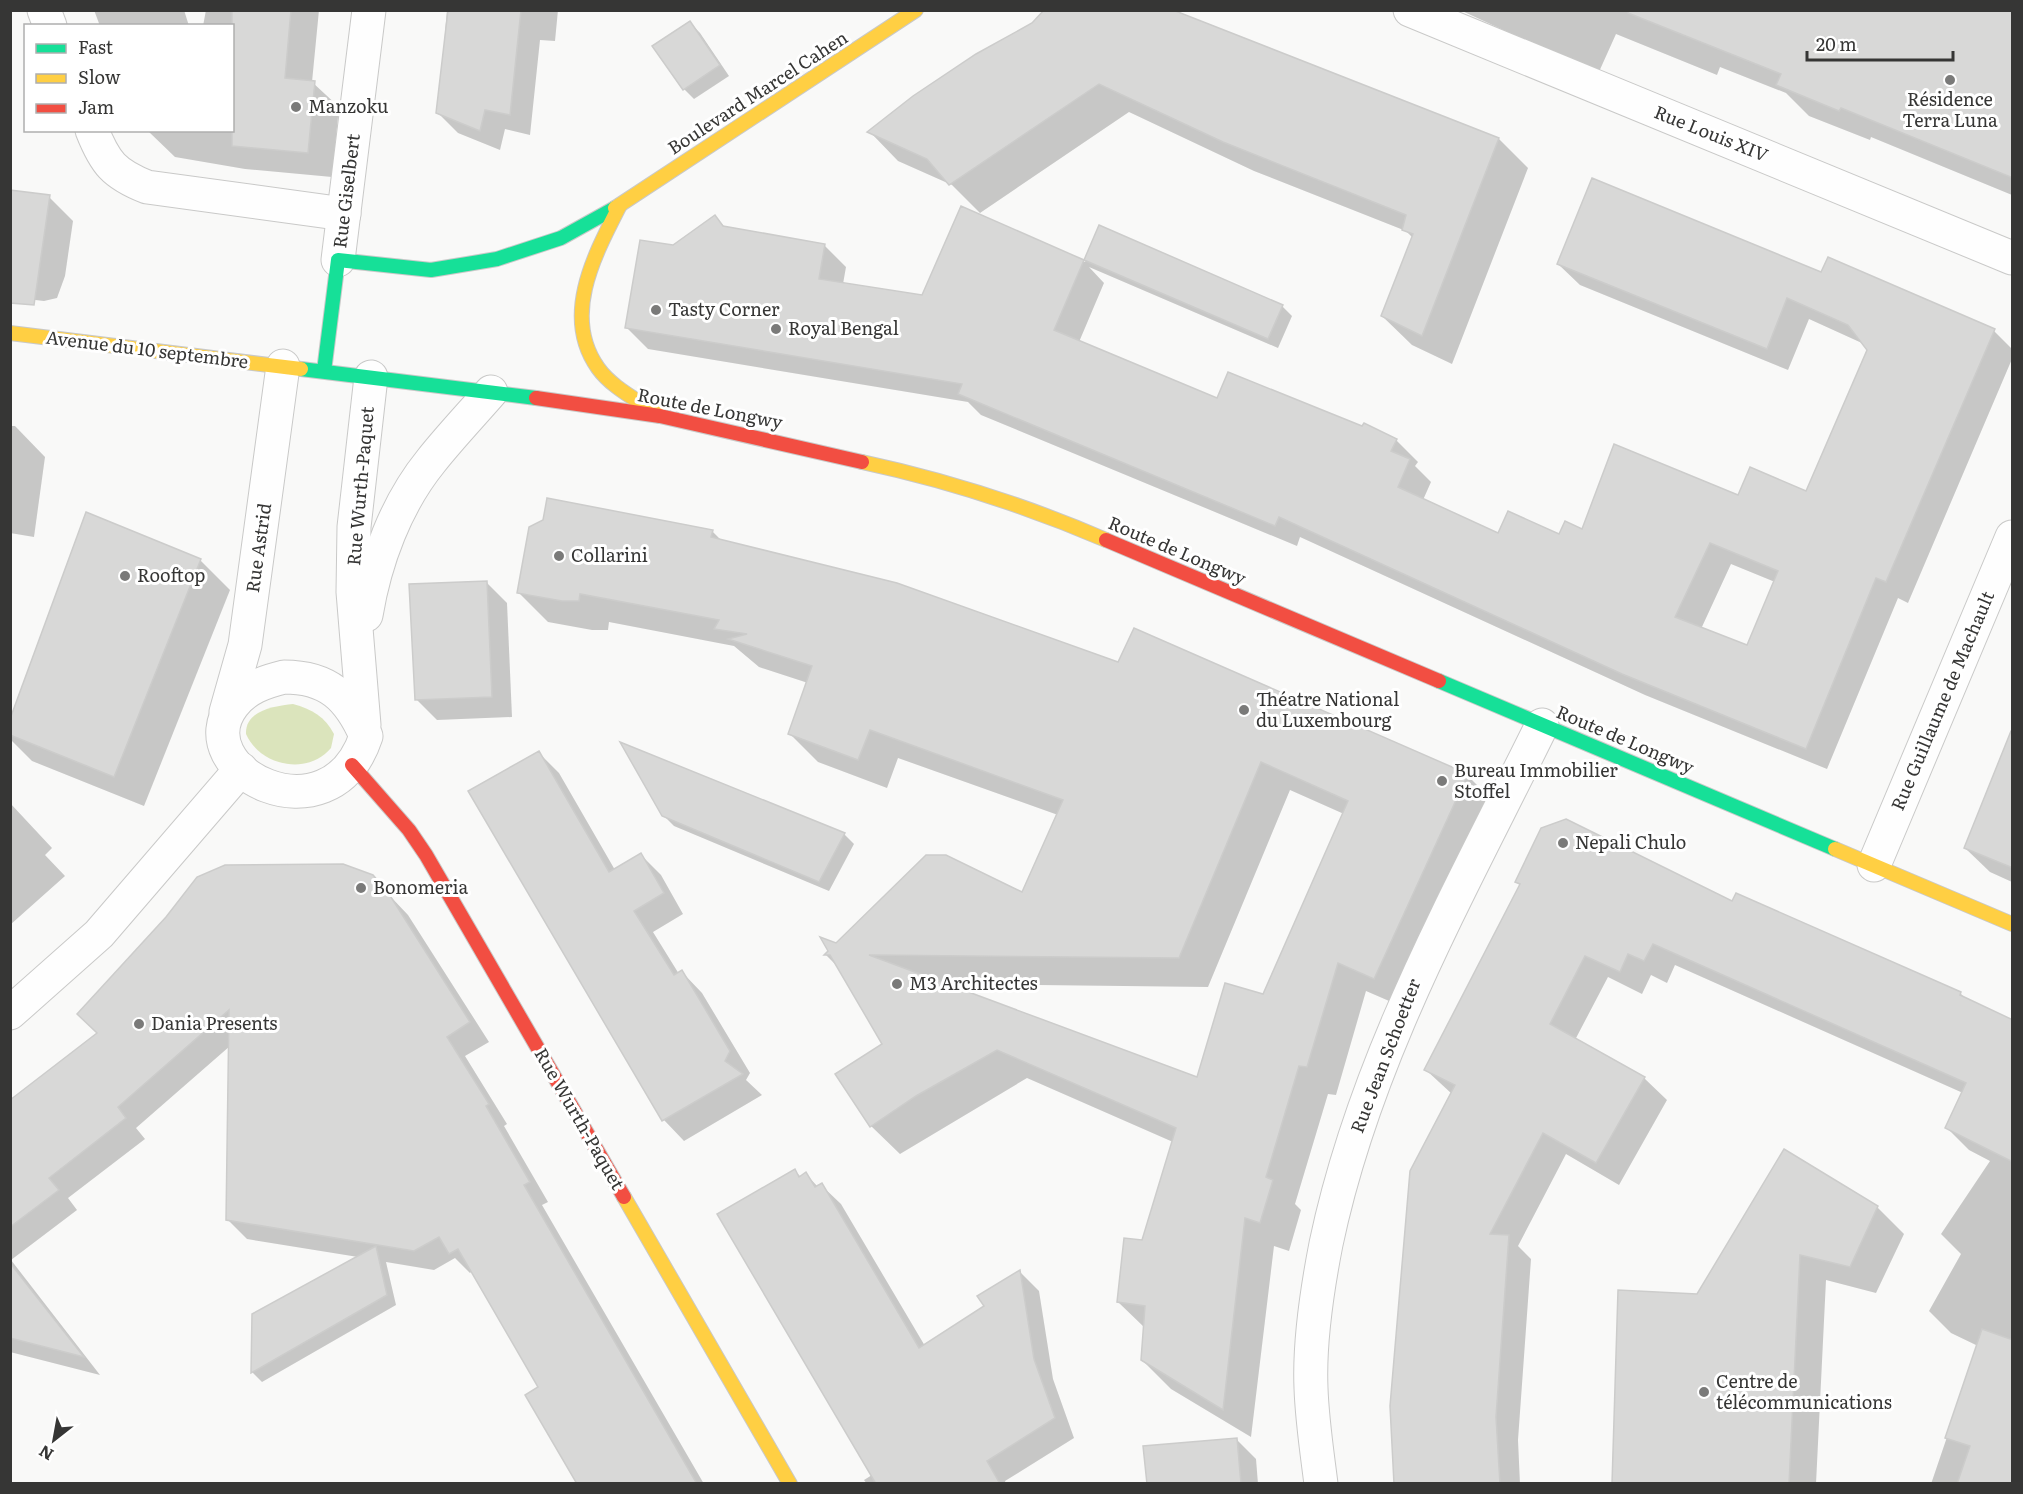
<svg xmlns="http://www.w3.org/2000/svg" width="2023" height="1494" font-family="Literata,serif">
<rect width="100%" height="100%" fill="#f9f9f8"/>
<path fill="#dbe4bc" d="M293,704C312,709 325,717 334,734L331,748C308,776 260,766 246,734C245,710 275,706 293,704Z"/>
<g fill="#0003" fill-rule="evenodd">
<polygon points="94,10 184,10 189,26 100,26"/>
<polygon points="206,10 319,10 312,82 339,107 332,177 245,169 175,157 149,132 232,130 232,26 203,26"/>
<polygon points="447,10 558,10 555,41 540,40 530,135 505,129 500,150 458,133 438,113"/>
<polygon points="1169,10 1499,139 1528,168 1452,364 1412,345 1382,316 1413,238 1406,231 1254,171 1129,112 980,213 952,185 898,161 870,132 1033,25"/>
<polygon points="1460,10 2012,10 2012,195 1871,137 1870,140 1809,116 1786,93 1720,67 1717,75 1616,34 1598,74"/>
<polygon points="690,23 700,33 729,76 694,99 684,89"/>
<polygon points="49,197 73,221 65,276 57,298 44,301 10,297"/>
<path d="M962,208L1085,262L1100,227L1282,306L1292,316L1278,348L1089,267L1104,283L1079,342L1218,400L1396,440L1418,462L1415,466L1431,482L1423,500L1499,535L1560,536L1739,497L1807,493L1869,349L1864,344L1809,319L1788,370L1580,285L1558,264L1822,274L1994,331L2012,349V359L1908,603L1898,598L1827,769L1645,695L1300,537L1297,546L981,415L968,402L648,349L627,328L673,247L715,217L726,228L824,245L846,267L843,284L923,297ZM1731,564L1775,582L1748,647L1701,629Z"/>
<polygon points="10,426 15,426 45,457 34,537 10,533"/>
<path d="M712,531L722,541L1467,775L1496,804L1403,1007L1366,991L1336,1095L1328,1094L1295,1204L1301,1210L1289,1251L1274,1246L1251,1437L1171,1389L1142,1360L1145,1328L1118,1302L1143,1242L1173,1142L1027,1078L900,1154L871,1126L884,1044L840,969L826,955L837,945L1023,894L1058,815L898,758L887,788L818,762L789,733L808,683L759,667L734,646L609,622L608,630H592L548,622L519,593ZM1290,790L1344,814L1263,996L1198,1079L944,984L1208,987Z"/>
<polygon points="200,560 230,590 144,806 32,761 10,739 10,723"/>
<polygon points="486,582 507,603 512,717 437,720 416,699"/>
<polygon points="539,753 559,773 615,870 641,855 661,875 683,914 653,932 679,974 682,972 702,993 750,1073 746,1080 762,1095 684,1141 664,1120 470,792"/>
<polygon points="2012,762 2012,882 1990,872 1965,848"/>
<polygon points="10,803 52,848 45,855 65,876 10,925"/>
<polygon points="663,815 844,834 854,844 829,891 674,826"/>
<polygon points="372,877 408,915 489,1042 465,1056 507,1124 504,1126 548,1202 542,1205 704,1484 589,1484 540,1388 472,1271 470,1273 455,1258 434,1270 386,1262 396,1305 262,1382 253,1373 253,1315 358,1257 247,1239 227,1219 230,1046 136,1128 145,1139 68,1198 77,1210 11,1260 100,1375 10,1352 10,1102"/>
<polygon points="1516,881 1733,903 1960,993 1968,1001 2012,1022 2012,1484 1931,1484 1978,1346 1951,1333 1929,1311 1961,1254 1941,1234 1990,1161 1969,1150 1946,1127 1963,1093 1675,965 1667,983 1651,975 1642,994 1608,977 1575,1040 1644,1078 1667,1100 1619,1185 1566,1154 1518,1246 1531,1259 1518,1440 1520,1484 1396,1484 1452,1094 1426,1070 1521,886"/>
<polygon points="794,1170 801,1177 806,1174 818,1187 821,1185 841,1204 925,1346 986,1307 1020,1272 1039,1291 1053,1379 1074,1438 1005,1481 1006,1484 867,1484 864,1480 872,1475"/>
<polygon points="1877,1207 1904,1234 1876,1293 1826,1280 1816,1484 1613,1484 1698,1296"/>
<polygon points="1237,1440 1256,1459 1258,1484 1148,1484"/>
</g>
<g fill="#d8d8d7" stroke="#cccccb" stroke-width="1.5" fill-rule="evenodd">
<polygon points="232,10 291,10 285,78 315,81 308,153 232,146"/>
<polygon points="448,10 521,10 510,115 485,110 480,131 436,113"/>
<polygon points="1044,10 1173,10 1499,138 1422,336 1381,316 1413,234 1402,230 1406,215 1223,142 1099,84 949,185 927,159 867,132 913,96 976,54 1032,23"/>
<polygon points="1629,10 2013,10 2013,178 1841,108 1839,111 1776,85 1781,74 1628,13"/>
<polygon points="690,21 720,65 683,90 652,46"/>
<path d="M1592,178L1821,272L1828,257L1995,329L1886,582L1876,578L1806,749L1622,674L1279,517L1275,526L958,394L962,384L625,328L640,240L673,245L715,215L723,226L825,244L819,279L922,295L961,206L1084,260L1054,330L1217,398L1228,372L1362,426L1364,423L1397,439L1391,451L1410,459L1398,487L1498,533L1508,511L1559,534L1565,521L1582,529L1614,444L1738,495L1750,467L1806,491L1867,350L1848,325L1787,298L1767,349L1557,264ZM1710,543L1778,571L1747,645L1675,617Z"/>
<polygon points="10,190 50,195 34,305 10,303"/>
<polygon points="1099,225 1283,305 1268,339 1084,260"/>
<path d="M547,498L713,530L711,537L897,583L1118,662L1134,628L1468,774L1374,979L1338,963L1307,1067L1299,1066L1266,1177L1273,1180L1260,1223L1245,1218L1223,1410L1141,1360L1145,1306L1117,1302L1124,1238L1142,1240L1176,1128L997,1050L916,1096L870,1127L835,1074L882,1044L830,955H824L828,951L820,937L836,943L926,855H946L1022,892L1063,800L870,730L858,760L788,734L812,666L728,639L747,634L714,629L719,620L580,594L579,601H562L517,593L529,527L543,520ZM1261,762L1348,801L1263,994L1225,983L1197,1077L869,955L1179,958Z"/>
<polygon points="86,512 201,559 114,777 10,735 10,719"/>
<polygon points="487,581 492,697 415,700 409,584"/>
<polygon points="2011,731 2013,731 2013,868 1964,848"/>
<polygon points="620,742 845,833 819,882 662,816"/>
<polygon points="539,751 609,872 641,853 664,893 634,911 674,975 682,970 730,1051 725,1061 743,1074 662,1121 468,791"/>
<polygon points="1566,819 1732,901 1736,893 1961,992 1960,995 2013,1020 2013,1162 1945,1128 1966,1083 1653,944 1644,961 1628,954 1620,972 1585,956 1550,1024 1645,1077 1596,1163 1543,1133 1490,1234 1509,1235 1496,1417 1500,1484 1394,1484 1390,1406 1410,1171 1455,1085 1424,1070 1520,884 1515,882 1541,828"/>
<polygon points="343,864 373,875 389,894 470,1022 447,1037 489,1104 486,1106 530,1182 524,1185 697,1484 577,1484 525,1395 538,1387 458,1249 449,1254 439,1237 414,1251 226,1220 229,1010 118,1107 126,1118 49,1178 59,1190 10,1227 10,1100 97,1033 77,1014 166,917 197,877 225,865"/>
<polygon points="1784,1149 1878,1206 1850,1267 1800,1255 1789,1484 1612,1484 1618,1290 1697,1294"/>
<polygon points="795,1169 799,1177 806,1172 815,1187 822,1183 919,1348 984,1306 977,1296 1020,1270 1034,1359 1055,1418 987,1461 1000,1484 876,1484 717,1214"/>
<polygon points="376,1246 387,1295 251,1373 252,1314"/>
<polygon points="10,1263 84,1357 10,1338"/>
<polygon points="1982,1329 2013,1340 2013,1484 1957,1484 1970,1446 1945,1438"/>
<polygon points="1237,1438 1241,1484 1147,1484 1143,1446"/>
</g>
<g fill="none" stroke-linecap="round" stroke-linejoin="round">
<g stroke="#c9c9c8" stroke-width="35">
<g id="street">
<polyline points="44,10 50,26"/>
<polyline points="1410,10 2012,258"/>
<path d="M92,130C105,163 114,174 147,187L344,214"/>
<polyline points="338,260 369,10"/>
<path d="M366,615C375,561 396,504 431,461C450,437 471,415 491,392"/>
<path d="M284,677C328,677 349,697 366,736C330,845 183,770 233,705C246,688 264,682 284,677Z"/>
<polyline points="226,712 245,645 283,366"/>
<polyline points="364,725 353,592 354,527 371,377"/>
<polyline points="1874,865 2012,537"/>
<polyline points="10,1013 99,934 241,769"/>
<path d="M1321,1484C1317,1452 1312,1420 1311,1388C1309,1341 1317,1290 1326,1244C1365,1058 1459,894 1542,725"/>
</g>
</g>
<g stroke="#c9c9c8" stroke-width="16">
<g id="fast">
<polyline points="301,369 536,398"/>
<polyline points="324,371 338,260 431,270 497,259 561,238 615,208"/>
<polyline points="1439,681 1835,849"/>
</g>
</g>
<g stroke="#c9c9c8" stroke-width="16">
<g id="slow">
<path d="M620,205C595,254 561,316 598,368C613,389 640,401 660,416"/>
<polyline points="615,208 916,10"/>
<polyline points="10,333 301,369"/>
<path d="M862,462C946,480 1027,506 1106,540"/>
<polyline points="1835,849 2012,924"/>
<polyline points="624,1197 790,1484"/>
</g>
</g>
<g stroke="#c9c9c8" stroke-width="16">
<g id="jam">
<polyline points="536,398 660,416 862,462"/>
<polyline points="1106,540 1439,681"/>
<polyline points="352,765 409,830 426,855 624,1197"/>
</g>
</g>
<use href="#street" stroke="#fefefe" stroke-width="33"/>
<use href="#fast" stroke="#16e098" stroke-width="14"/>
<use href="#slow" stroke="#ffcf43" stroke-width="14"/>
<use href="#jam" stroke="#f24e42" stroke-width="14"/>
</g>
<g fill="#7a7a79" stroke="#fff" stroke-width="2">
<circle cx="1950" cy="80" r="6"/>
<circle cx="296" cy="107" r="6"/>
<circle cx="656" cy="310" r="6"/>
<circle cx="776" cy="329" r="6"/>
<circle cx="559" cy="556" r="6"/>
<circle cx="125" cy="576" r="6"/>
<circle cx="1244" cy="710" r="6"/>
<circle cx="1442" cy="781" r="6"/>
<circle cx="1563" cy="843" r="6"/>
<circle cx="361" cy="888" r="6"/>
<circle cx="897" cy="984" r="6"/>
<circle cx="139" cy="1024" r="6"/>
<circle cx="1704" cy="1392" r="6"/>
</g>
<g text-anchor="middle" stroke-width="6" stroke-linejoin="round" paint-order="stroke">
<g font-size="18" fill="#363635" stroke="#fff">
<text transform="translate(758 93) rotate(-33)" y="6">Boulevard Marcel Cahen</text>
<text transform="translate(1711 134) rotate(22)" y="6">Rue Louis XIV</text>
<text transform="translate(347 191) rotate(-83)" y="6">Rue Giselbert</text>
<text transform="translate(147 350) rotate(7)" y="6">Avenue du 10 septembre</text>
<text transform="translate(710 409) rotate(11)" y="6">Route de Longwy</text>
<text transform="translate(361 486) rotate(-85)" y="6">Rue Wurth-Paquet</text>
<text transform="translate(259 548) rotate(-82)" y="6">Rue Astrid</text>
<text transform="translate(1177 551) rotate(23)" y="6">Route de Longwy</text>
<text transform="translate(1943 701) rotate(-67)" y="6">Rue Guillaume de Machault</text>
<text transform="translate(1625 740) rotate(23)" y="6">Route de Longwy</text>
<text transform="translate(1386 1056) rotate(-69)" y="6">Rue Jean Schoetter</text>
<text transform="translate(579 1119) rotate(60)" y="6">Rue Wurth-Paquet</text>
</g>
<g font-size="18" fill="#363635" stroke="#fff" text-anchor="start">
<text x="1950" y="106" text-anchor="middle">Résidence<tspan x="1950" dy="21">Terra Luna</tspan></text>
<text x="308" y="113">Manzoku</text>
<text x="668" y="316">Tasty Corner</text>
<text x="788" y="335">Royal Bengal</text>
<text x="571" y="562">Collarini</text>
<text x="137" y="582">Rooftop</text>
<text x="1256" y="706">Théatre National<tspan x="1256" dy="21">du Luxembourg</tspan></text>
<text x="1454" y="777">Bureau Immobilier<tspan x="1454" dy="21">Stoffel</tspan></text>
<text x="1575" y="849">Nepali Chulo</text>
<text x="373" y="894">Bonomeria</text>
<text x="909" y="990">M3 Architectes</text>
<text x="151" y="1030">Dania Presents</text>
<text x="1716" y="1388">Centre de<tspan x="1716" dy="21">télécommunications</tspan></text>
</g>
</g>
<rect width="2023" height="1494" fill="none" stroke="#363635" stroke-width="24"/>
<rect x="24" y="24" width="210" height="108" fill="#ffffff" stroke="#afafae" stroke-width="1.5"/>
<rect x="36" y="44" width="30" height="9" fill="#16e098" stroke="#afafae" stroke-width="1.5"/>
<text x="78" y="54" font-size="18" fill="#363635">Fast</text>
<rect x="36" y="74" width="30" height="9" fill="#ffcf43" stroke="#afafae" stroke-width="1.5"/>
<text x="78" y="84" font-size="18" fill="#363635">Slow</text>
<rect x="36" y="104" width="30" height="9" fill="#f24e42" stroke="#afafae" stroke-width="1.5"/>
<text x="78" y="114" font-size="18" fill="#363635">Jam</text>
<g transform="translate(54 1440) rotate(211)" stroke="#ffffff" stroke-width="4.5" paint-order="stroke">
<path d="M0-4.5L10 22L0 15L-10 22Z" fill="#363635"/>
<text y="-9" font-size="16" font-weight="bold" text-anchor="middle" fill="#363635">N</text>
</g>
<path d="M1807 51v9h146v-9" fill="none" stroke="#363635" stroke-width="3"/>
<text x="1816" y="51" font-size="18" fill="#363635" stroke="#ffffff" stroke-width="4.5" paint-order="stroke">20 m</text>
</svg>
